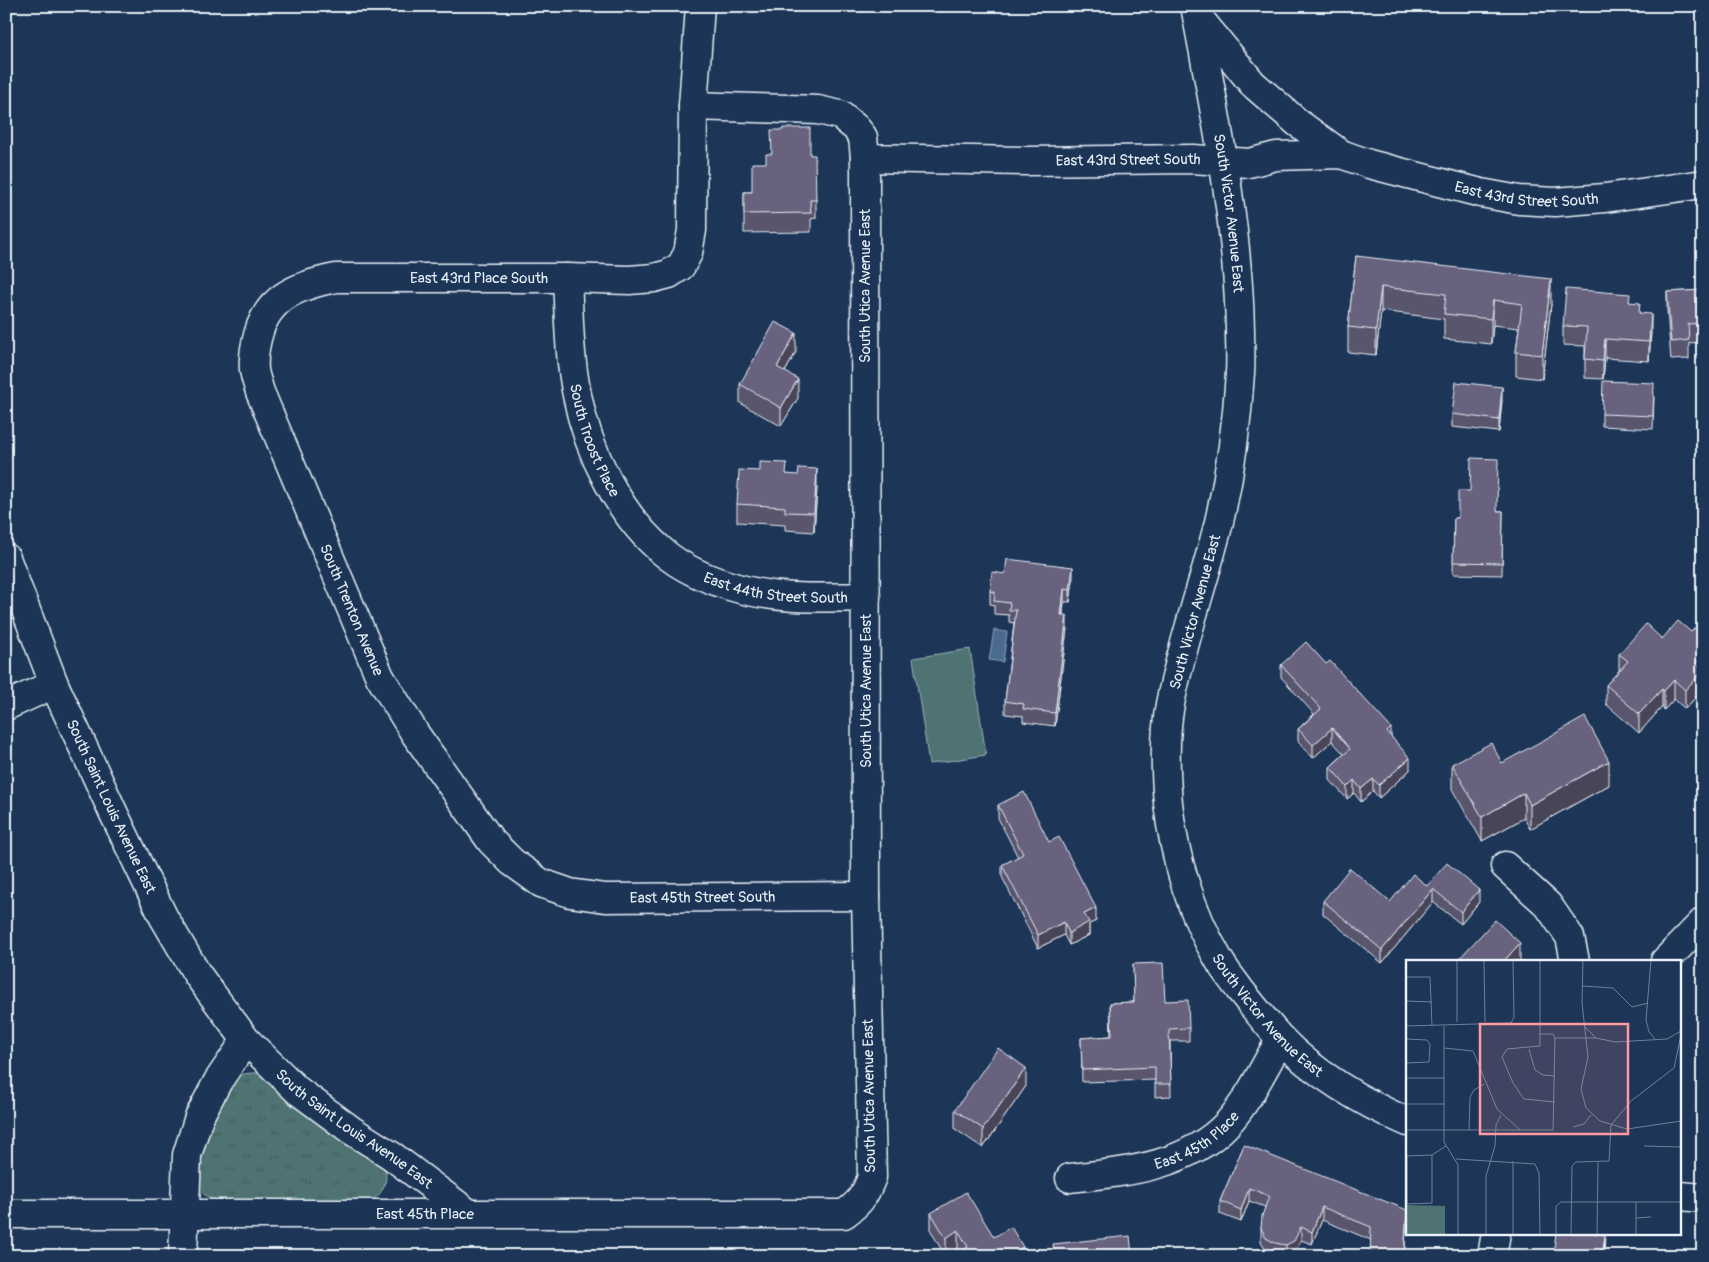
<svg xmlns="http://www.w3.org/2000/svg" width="1709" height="1262" font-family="Pangolin,sans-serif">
<defs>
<pattern id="grass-tufts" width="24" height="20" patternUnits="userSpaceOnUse" patternTransform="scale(1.25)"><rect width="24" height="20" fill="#4f7373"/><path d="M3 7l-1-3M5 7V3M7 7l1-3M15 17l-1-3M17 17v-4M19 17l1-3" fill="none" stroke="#4a5b5c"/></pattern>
</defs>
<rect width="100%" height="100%" fill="#1d3557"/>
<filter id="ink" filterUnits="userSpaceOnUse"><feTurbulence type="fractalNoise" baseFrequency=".02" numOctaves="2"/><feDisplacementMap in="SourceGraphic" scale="10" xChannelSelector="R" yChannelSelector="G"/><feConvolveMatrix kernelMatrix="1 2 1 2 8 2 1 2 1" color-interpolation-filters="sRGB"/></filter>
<g filter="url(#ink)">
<path fill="url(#grass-tufts)" stroke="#9cb2b6" d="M256,1073L262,1076C276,1088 289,1101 303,1112C320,1126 340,1137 358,1150C366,1155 382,1159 385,1170C389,1183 380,1197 369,1202H219C212,1199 201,1195 198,1186C194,1174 200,1153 203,1141C206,1129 228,1083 238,1077C243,1073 250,1073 256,1073Z"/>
<polygon fill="#4f7373" stroke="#9cb2b6" points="970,649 986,755 929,764 913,658"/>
<polygon fill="#4b6a90" stroke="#8aa0ba" points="994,630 1007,632 1003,662 989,660"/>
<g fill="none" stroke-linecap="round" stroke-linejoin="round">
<g stroke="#e8f1f8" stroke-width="31">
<g id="minor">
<path id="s1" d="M700,6L693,106L692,230L688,253L681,266L669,274L654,278L629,280L567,278H336C300,285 268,296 258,335C255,346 253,358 254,370C255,377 258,385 260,392L380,677L416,735L491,841L512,862L541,883L570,893L605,898L866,896"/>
<path id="s2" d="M1195,6C1215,113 1238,221 1240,330C1240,344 1241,359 1240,373C1237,424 1230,476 1218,526C1203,585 1182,644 1170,704C1164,737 1165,770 1168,803C1174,857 1191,913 1219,960C1225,971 1233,980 1240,990C1253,1006 1266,1023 1280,1038C1313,1073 1363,1103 1408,1122"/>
<polyline points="1199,18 1253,84 1298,123 1341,154"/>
<path id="s3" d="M693,106L818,110L840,115L856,128L863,137L865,158L1026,161L1193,159L1249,163L1276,156L1341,154L1369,164L1481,193L1519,200L1555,202L1605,198L1703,184"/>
<path id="s4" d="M567,278C569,317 569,357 577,395C588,452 619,515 663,552C682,568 707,579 730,586C774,600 821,598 866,597"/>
<path id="s5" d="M6,558L54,684L114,814L163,916L197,974L246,1040L297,1090L351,1130L392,1156L468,1213"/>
<polyline points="6,706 54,684"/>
<polyline points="1505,866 1548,905 1570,937 1575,961"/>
<polyline points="1665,961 1703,922"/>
<path id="s6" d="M1070,1178C1126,1172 1187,1167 1228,1123C1250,1099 1264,1066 1281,1039"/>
<polyline points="1680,1196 1703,1198"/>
<path id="s7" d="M6,1214H844C861,1202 865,1195 872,1177L866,896L865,158"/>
<polyline points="183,1256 187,1155 199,1117 218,1081 246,1040"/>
<polyline points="1492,1256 1496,1233"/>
</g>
</g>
<use href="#minor" stroke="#1d3557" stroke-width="28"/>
</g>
<g fill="#59546c" stroke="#e8f1f8">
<polygon points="810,155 816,200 816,218 811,219 811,232 744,233 744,192 752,192 766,163"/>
<polygon points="1356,256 1551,304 1542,379 1516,376 1516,352 1519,328 1493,325 1491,344 1444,339 1444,319 1381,311 1376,355 1348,352 1348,327"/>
<polygon points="1702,264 1703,264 1703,342 1689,343 1689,359 1671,360 1667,311 1667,292 1702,290"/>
<polygon points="1630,302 1640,313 1651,332 1649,361 1605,358 1603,379 1585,378 1585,346 1563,345 1563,326"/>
<polygon points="796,352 785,372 798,398 781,426 740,403 740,384"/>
<polygon points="1654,396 1653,429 1602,426 1602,414"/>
<polygon points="1502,400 1499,432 1452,427 1452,414"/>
<polygon points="787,474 817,488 814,532 785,530 785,525 737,522 737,504"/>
<polygon points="1497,511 1503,511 1502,575 1453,574 1454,518 1458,518"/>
<polygon points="1005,574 1073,580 1070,602 1064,602 1063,615 1067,628 1055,726 1023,722 1023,716 1005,714 1005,701 1014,623 1009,622 1009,615 994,614 994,605 990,604 990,591"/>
<polygon points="1703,622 1703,689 1685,709 1674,699 1664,710 1662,707 1639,733 1606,704 1606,685 1619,671 1619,654 1662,639 1691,632"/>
<polygon points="1281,665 1391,736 1410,770 1379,798 1373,791 1361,802 1354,793 1347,799 1330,780 1330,767 1344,754 1332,741 1313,758 1298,741 1298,729 1314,714 1281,677"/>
<polygon points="1502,763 1609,785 1530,829 1524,818 1482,841 1452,789 1452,764"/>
<polygon points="998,805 1049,842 1096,921 1089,924 1089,935 1069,945 1064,935 1038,948 1002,877 1002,865 1018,857 998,818"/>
<polygon points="1427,886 1479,902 1461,924 1433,902 1382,963 1323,914 1323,901 1390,902"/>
<polygon points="1133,964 1189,1028 1189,1041 1170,1041 1171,1096 1155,1097 1155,1080 1082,1082 1081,1038 1111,1036 1110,1003 1134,1002"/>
<polygon points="1026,1086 983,1148 955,1129 955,1110"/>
<polygon points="1244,1145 1407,1223 1371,1240 1322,1220 1312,1244 1301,1240 1294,1254 1290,1256 1274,1256 1266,1251 1261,1241 1261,1228 1265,1207 1249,1201 1241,1222 1220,1214 1220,1201"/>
<polygon points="931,1213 994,1237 1023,1256 961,1256 958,1249 947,1256 945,1256 931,1231"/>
</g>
<g fill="#484558" stroke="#e8f1f8">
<polygon points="1551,279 1551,304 1542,379 1542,355"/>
<polygon points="1381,287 1381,311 1376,355 1376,330"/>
<polygon points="1493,300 1493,325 1491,344 1491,319"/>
<polygon points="1651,314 1651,332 1649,361 1649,342"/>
<polygon points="796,333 796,352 777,386 777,367"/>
<polygon points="1605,339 1605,358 1603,379 1603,361"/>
<polygon points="798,379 798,398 781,426 781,408"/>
<polygon points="1502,387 1502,400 1499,432 1499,420"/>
<polygon points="817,469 817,488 814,532 814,513"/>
<polygon points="1073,567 1073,580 1070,602 1070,590"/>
<polygon points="1064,589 1064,602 1061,627 1061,615"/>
<polygon points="1067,615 1067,628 1055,726 1055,713"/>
<polygon points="1703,656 1703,689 1685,709 1685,690 1696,663"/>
<polygon points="1674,680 1674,699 1664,710 1664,691"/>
<polygon points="1662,689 1662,707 1639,733 1639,714"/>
<polygon points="1332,728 1332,741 1313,758 1313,745"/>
<polygon points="1391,728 1391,741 1387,732"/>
<polygon points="1410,758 1410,770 1379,798 1379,785"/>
<polygon points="1609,761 1609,785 1530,829 1530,805"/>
<polygon points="1373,779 1373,791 1361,802 1361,789"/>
<polygon points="1354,780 1354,793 1347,799 1347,787"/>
<polygon points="1524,793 1524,818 1482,841 1482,817"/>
<polygon points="1433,889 1433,902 1382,963 1382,950"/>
<polygon points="1479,890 1479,902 1461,924 1461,912"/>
<polygon points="1096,908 1096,921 1089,924 1089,935 1069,945 1069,933 1084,914"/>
<polygon points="1064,922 1064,935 1038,948 1038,935"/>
<polygon points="1520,943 1520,961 1504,961"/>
<polygon points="1026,1068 1026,1086 983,1148 983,1129"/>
<polygon points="1249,1188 1249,1201 1241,1222 1241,1210"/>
<polygon points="1322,1207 1322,1220 1312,1244 1312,1232"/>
<polygon points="1407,1210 1407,1223 1404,1256"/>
<polygon points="1301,1227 1301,1240 1294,1254 1290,1256 1286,1256 1286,1245"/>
<polygon points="958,1230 958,1249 946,1256 946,1238"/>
<polygon points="1605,1235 1604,1256 1602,1256"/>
<polygon points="1023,1247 1023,1256 1007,1256"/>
</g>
<g fill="#67627e" stroke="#e8f1f8">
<polygon points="783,128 810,128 810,155 815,155 816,200 810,200 811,213 744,214 744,192 752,192 752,163 766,163 766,154 772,154 771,130 783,130"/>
<polygon points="1356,256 1551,279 1542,355 1516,352 1522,304 1493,300 1491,319 1444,314 1446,294 1381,287 1376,330 1348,327"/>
<polygon points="1702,264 1703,264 1703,278"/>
<polygon points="1566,289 1630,294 1629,302 1640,303 1639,313 1651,314 1649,342 1605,339 1603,361 1585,359 1587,327 1563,326"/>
<polygon points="1703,290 1703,323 1688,324 1689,340 1671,342 1667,292"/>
<polygon points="775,322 796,333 777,367 798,379 781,408 740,384"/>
<polygon points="1603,381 1654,383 1653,416 1602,414"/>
<polygon points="1456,382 1502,387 1499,420 1452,414"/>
<polygon points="1471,458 1498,459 1497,511 1503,511 1502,563 1453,562 1454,518 1458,518 1458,491 1470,491"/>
<polygon points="760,462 787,463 786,474 798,475 799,468 817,469 814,513 785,512 785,507 737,504 739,470 760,471"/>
<polygon points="1007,559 1073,567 1070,590 1064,589 1061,615 1067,615 1055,713 1023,709 1024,704 1005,701 1016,610 1009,610 1010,603 994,601 995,592 990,591 992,572 1005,574"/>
<polygon points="1678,621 1691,632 1701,621 1703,622 1703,656 1696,663 1703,670 1703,671 1685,690 1674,680 1664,691 1662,689 1639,714 1606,685 1628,661 1619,654 1646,624 1662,639"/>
<polygon points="1306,642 1326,664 1330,661 1391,728 1387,732 1410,758 1379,785 1373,779 1361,789 1354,780 1347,787 1330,767 1350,749 1332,728 1313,745 1298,729 1321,709 1281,665"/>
<polygon points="1585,717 1609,761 1530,805 1524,793 1482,817 1452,764 1491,743 1502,763"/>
<polygon points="1024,792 1049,842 1059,837 1096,908 1084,914 1089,922 1069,933 1064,922 1038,935 1002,865 1023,854 998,805"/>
<polygon points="1447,863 1479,890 1461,912 1433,889 1382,950 1323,901 1350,868 1390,902 1413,874 1427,886"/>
<polygon points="1495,920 1520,943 1504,961 1457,961"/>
<polygon points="1163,963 1165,1001 1188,1000 1189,1028 1169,1029 1171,1084 1155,1084 1155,1067 1082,1070 1081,1038 1112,1036 1110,1003 1134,1002 1133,964"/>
<polygon points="998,1048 1026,1068 983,1129 955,1110"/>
<polygon points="1244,1145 1407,1210 1404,1256 1370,1256 1371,1227 1322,1207 1312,1232 1301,1227 1294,1241 1286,1245 1275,1243 1266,1238 1261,1228 1262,1216 1269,1196 1249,1188 1241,1210 1220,1201"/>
<polygon points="966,1192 994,1237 1011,1227 1023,1247 1007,1256 964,1256 961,1251 968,1247 958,1230 946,1238 931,1213"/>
<polygon points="1556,1233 1590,1233 1605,1235 1602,1256 1553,1256"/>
<polygon points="1130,1236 1132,1256 1055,1256 1053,1244"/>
</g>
</g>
<g text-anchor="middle" stroke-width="5" stroke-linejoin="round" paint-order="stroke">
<g font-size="15" fill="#e8f1f8" stroke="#1d3557">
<text dy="5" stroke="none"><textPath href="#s3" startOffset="464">East 43rd Street South</textPath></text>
<text dy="5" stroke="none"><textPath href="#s3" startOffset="869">East 43rd Street South</textPath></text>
<text dy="5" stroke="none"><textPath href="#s2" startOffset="210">South Victor Avenue East</textPath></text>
<text x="479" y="283">East 43rd Place South</text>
<text transform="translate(865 286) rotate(-90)" y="5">South Utica Avenue East</text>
<text dy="5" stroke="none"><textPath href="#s4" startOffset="166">South Troost Place</textPath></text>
<text dy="5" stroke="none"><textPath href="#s4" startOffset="421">East 44th Street South</textPath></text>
<text dy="5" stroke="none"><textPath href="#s1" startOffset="1008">South Trenton Avenue</textPath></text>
<text transform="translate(1195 612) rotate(-75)" y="5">South Victor Avenue East</text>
<text transform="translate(866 691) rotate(-90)" y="5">South Utica Avenue East</text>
<text dy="5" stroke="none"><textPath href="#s5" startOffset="270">South Saint Louis Avenue East</textPath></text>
<text dy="5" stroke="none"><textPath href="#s1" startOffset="1508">East 45th Street South</textPath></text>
<text dy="5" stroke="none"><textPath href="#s2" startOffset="1049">South Victor Avenue East</textPath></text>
<text transform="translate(869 1096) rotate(-91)" y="5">South Utica Avenue East</text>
<text dy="5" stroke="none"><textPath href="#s5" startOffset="681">South Saint Louis Avenue East</textPath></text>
<text dy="5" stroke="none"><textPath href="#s6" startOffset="135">East 45th Place</textPath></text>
<text dy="5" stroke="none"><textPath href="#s7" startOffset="419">East 45th Place</textPath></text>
</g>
</g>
<g transform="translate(1406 960)">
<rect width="275" height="275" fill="#1d3557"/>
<path d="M0,245L39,246V275H0Z" fill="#4f7373"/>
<path d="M20 268a7 7 0 1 1 14 0a7 7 0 1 1-14 0Z" fill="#4f7373"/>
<path fill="none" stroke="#6e8097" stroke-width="1" d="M51,0V62M78,0L79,62M134,0V86L101,89L96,97L107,123L118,139L149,142M177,0L176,43L182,97L175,129L180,148L194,161L221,169L275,161M245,0L240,60L243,72L249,79M0,17H24L26,66M176,26L207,28L226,47L242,43M0,41L26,42M0,66L105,63L108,57L107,0M38,66V182L52,205V275M179,67L190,78M134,74H147L149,78H190L209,82L261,79L275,71M0,79L21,80L24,84L23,102L0,103M38,88L67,91L91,149L114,170M123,89L129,110L137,115L149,116M0,118H38M0,144H38M167,167L178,164L185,155M0,170H147L149,78M63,170L64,137L68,130L78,124M238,186L275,187M0,196L26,195L40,186M50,199L129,204L133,213L134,275M107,201V275M230,242V275M0,244L26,243V195M1,244V196M230,258L245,257M80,275V216L89,186L90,165L95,155M150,275V246L155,242H275M165,275L166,206L170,202L203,201L205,165L225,141L268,108L275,75M191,275L192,202"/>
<path fill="#ff9aa2" fill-opacity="0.15" stroke="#ff9aa2" stroke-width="2.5" d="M74,64H222V174H74Z"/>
<rect width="275" height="275" fill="none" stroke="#e8f1f8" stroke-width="2.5"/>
</g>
<rect width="1709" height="1262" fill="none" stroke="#1d3557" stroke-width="25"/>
<rect x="12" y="12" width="1684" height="1237" fill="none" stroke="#e8f1f8" stroke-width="2" filter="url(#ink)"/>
</svg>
